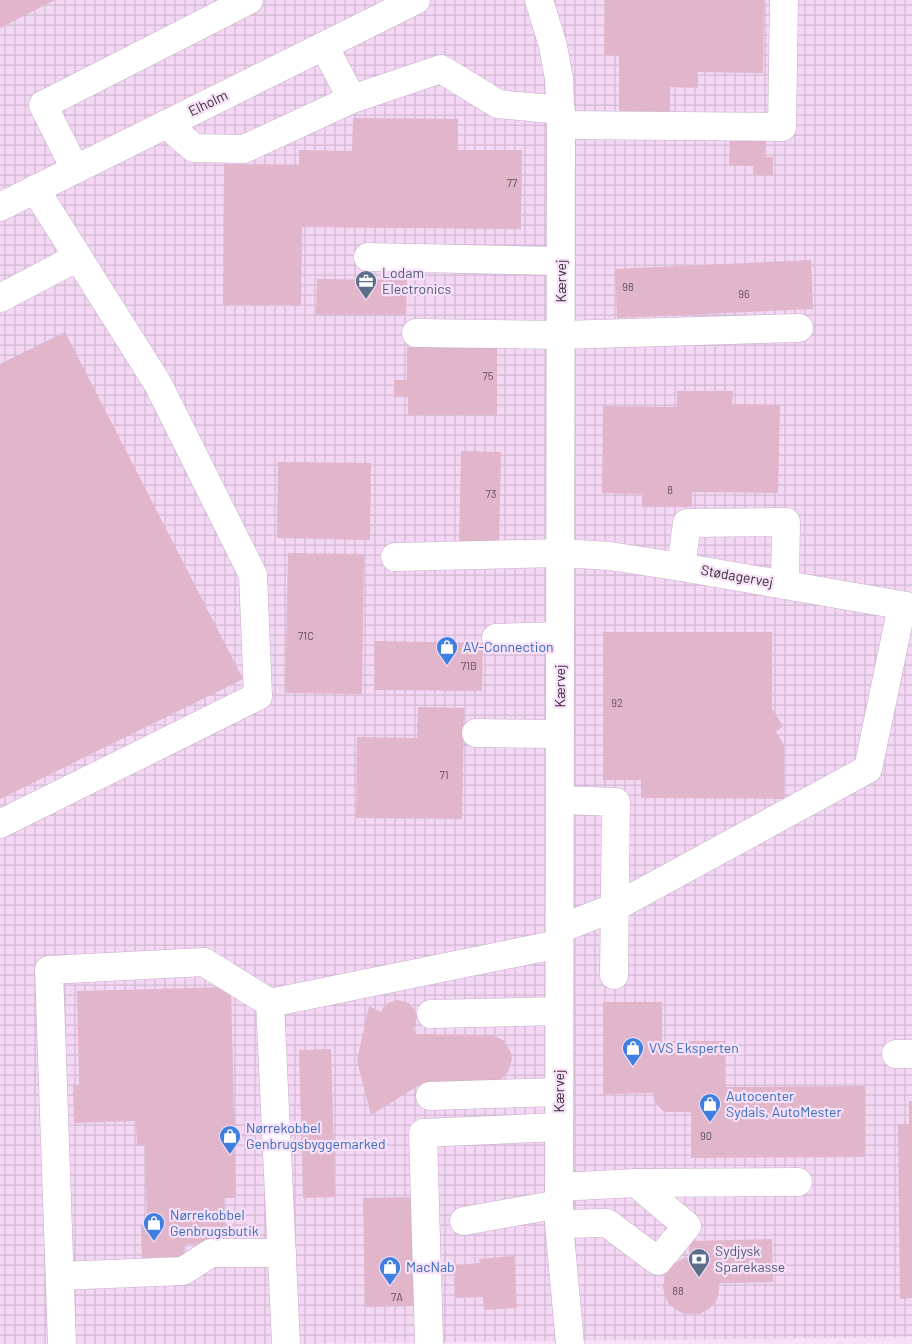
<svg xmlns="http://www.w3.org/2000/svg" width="912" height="1344" font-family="Barlow,sans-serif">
<defs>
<pattern id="industrial-grid" width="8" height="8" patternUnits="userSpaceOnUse" patternTransform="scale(1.25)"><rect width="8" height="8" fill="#f4d7f5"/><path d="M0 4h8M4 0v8" fill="none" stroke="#d2b9d3"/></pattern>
</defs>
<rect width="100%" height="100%" fill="#f8e1f8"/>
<polygon fill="url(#industrial-grid)" points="0,0 912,0 912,1337 284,1344 0,1344"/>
<g fill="#e1b5ca">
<polygon points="0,0 55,0 0,28"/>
<polygon points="605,0 764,0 763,73 698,72 698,88 670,87 670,117 619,116 619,55 604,55"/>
<polygon points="353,118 458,119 458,150 522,150 521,229 302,227 301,305 223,305 224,164 299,165 299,150 352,151"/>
<polygon points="730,137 766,138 765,157 773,157 773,175 753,175 753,166 729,165"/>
<polygon points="811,260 813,309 617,318 615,269"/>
<polygon points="317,279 407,280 406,315 316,315"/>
<polygon points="65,332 243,679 0,799 0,364"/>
<polygon points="407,347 497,347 497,415 408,415 408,397 394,397 394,380 407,380"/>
<polygon points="677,391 733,391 732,404 780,405 778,493 692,492 692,507 642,507 642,494 602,493 603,406 677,407"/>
<polygon points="461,451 501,452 499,548 459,548"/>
<polygon points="278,462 371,463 370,540 277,538"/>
<polygon points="288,553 364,554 362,694 285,693"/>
<polygon points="603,632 772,632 772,709 783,726 776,732 784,745 784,799 641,798 641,780 603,780"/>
<polygon points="374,641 483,643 482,691 374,690"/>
<polygon points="418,707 464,708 462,819 356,818 357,737 417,738"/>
<polygon points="231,987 236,1198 224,1198 225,1243 184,1244 184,1257 142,1258 141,1226 147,1226 145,1146 137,1146 136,1121 74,1123 73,1086 79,1085 77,991"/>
<polygon points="397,1000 409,1003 414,1009 417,1017 413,1030 417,1034 492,1035 503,1040 511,1052 512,1059 508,1072 500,1080 492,1083 421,1084 371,1115 357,1061 369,1006 381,1012 384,1006 390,1002"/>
<polygon points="603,1002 662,1002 662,1041 725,1041 725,1087 865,1086 865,1157 691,1158 691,1112 664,1112 654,1101 653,1093 603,1094"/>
<polygon points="331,1049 335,1197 303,1198 299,1050"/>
<polygon points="909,1101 912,1101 912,1298 900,1299 898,1124 909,1124"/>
<polygon points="416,1197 418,1306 365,1307 363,1198"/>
<polygon points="772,1239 773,1282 720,1283 717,1300 709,1309 699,1314 684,1314 675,1309 668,1303 663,1288 665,1275 673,1265 682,1259 689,1257 689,1241"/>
<polygon points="514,1256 517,1308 484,1310 483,1297 455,1298 453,1265 480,1263 479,1259"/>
</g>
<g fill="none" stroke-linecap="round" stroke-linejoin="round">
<g stroke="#c7b1c8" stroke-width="29">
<g id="minor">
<polyline points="539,0 553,46 559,79 561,125 559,1224 570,1344"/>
<polyline points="352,99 441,69 498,104 561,110"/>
<polyline points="166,124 194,148 244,149 352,99 324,46"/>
<polyline points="561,125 782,127 784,0"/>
<polyline points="75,169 43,105 249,0"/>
<polyline points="0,207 416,0"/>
<polyline points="368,257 561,261"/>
<polyline points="0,298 78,257 35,189"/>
<polyline points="416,333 561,335 799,328"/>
<polyline points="395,557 560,553 610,556 681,567 912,607"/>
<polyline points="681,567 687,523 786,522 785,585"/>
<polyline points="496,638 560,636"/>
<polyline points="476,733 560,734"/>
<polyline points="560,800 616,802 614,975"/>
<polyline points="0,824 258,696 253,575 158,384 78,257"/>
<polyline points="560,929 615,907 868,769 902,606"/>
<polyline points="270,1003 286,1344"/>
<polyline points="431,1014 559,1011"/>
<polyline points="896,1054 912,1054"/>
<polyline points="430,1096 559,1092"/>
<polyline points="559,1187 636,1183 798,1182"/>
<polyline points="464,1221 559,1204"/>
<polyline points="559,1224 607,1223 658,1261 687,1226 636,1183"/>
<polyline points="60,1276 183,1271 211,1253 282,1253"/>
<polyline points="62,1344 49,970 204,962 270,1003 559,944"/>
<polyline points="429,1344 423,1133 559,1127"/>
</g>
</g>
<use href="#minor" stroke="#fff" stroke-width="28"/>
</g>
<defs>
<g id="office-pin" transform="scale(1.125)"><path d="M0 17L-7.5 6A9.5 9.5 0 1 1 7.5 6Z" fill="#5c6f8a" stroke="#f8e1f8"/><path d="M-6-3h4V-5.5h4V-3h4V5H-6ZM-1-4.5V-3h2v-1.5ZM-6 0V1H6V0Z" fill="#fff"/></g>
<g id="shop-pin" transform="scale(1.125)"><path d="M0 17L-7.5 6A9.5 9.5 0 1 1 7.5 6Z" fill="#3f7fe0" stroke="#f8e1f8"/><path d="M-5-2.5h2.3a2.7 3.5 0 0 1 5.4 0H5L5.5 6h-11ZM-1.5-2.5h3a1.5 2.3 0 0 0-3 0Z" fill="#fff"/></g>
<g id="bank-pin" transform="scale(1.125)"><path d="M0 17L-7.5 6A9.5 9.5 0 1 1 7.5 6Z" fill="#5c6f8a" stroke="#f8e1f8"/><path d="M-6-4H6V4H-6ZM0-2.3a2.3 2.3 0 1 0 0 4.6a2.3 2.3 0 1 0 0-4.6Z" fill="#fff"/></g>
</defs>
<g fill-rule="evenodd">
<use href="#office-pin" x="366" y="281"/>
<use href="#shop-pin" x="447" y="647"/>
<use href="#shop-pin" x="633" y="1048"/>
<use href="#shop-pin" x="710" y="1104"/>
<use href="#shop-pin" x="230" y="1136"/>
<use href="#shop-pin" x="154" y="1223"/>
<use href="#bank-pin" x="699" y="1259"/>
<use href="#shop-pin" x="390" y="1267"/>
</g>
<g text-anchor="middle" stroke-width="4.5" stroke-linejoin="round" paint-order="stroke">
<g font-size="11" fill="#62505c">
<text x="512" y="187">77</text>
<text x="628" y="291">98</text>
<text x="744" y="298">96</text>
<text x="488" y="380">75</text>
<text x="670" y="494">8</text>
<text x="491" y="498">73</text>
<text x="306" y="640">71C</text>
<text x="469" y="670">71B</text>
<text x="617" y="707">92</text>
<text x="444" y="779">71</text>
<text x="706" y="1140">90</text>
<text x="678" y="1295">88</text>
<text x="397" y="1301">7A</text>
</g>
<g font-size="14" fill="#372f38" stroke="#f8e1f8">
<text transform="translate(208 103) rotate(-26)" y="5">Elholm</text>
<text transform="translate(561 281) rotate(-90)" y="5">Kærvej</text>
<text transform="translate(737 576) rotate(10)" y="5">Stødagervej</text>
<text transform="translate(560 686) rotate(-90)" y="5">Kærvej</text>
<text transform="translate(559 1091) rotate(-90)" y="5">Kærvej</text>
</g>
<g font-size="14" fill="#4e5e75" stroke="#f8e1f8" text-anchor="start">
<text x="382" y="278">Lodam<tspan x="382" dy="16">Electronics</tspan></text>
<text x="715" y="1256">Sydjysk<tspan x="715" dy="16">Sparekasse</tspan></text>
</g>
<g font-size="14" fill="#366cbe" stroke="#f8e1f8" text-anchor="start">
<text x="463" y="652">AV-Connection</text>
<text x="649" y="1053">VVS Eksperten</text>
<text x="726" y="1101">Autocenter<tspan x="726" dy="16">Sydals, AutoMester</tspan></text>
<text x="246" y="1133">Nørrekobbel<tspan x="246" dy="16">Genbrugsbyggemarked</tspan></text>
<text x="170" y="1220">Nørrekobbel<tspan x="170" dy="16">Genbrugsbutik</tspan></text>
<text x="406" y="1272">MacNab</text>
</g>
</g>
</svg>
